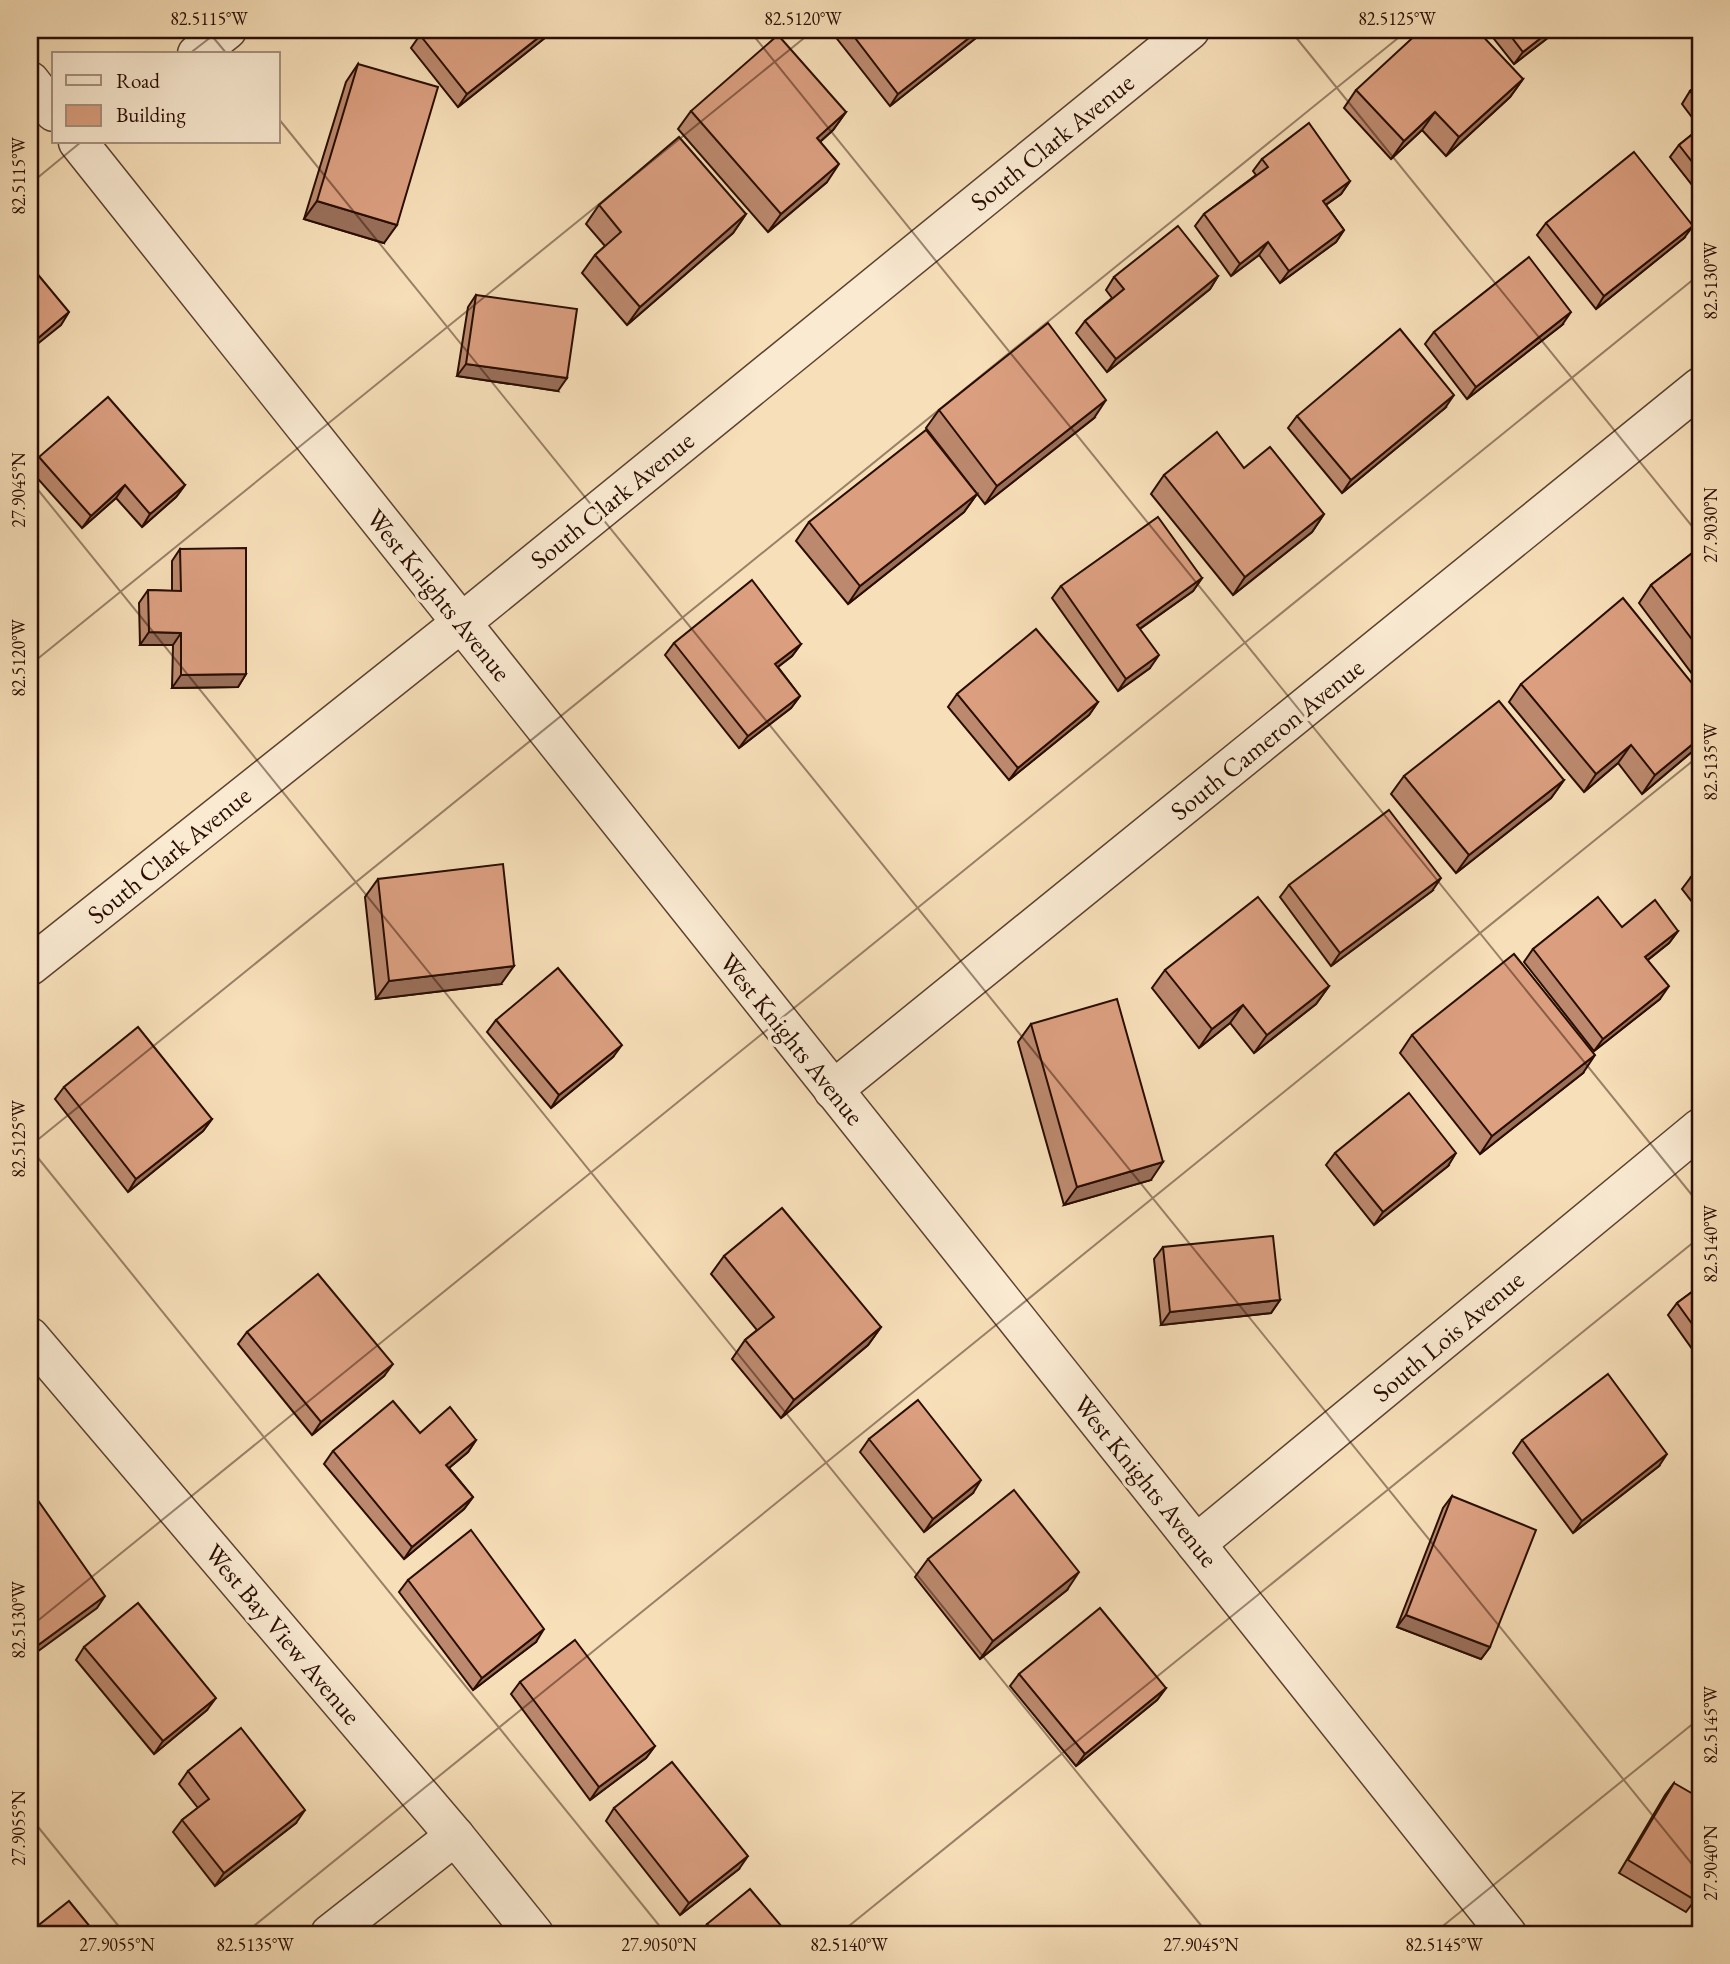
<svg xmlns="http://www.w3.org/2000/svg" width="1730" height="1964" font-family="'EB Garamond',serif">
<rect width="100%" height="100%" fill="#f7dfb9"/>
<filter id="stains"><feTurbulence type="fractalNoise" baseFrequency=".00286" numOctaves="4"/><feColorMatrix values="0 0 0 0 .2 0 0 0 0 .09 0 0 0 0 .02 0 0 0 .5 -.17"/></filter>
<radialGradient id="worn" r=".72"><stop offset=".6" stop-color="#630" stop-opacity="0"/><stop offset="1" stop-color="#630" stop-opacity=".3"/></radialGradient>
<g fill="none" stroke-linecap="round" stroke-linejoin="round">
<g stroke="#5c422f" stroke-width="41">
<g id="minor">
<polyline points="197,54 227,30"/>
<polyline points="30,81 54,112"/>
<polyline points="78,142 1507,1934"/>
<polyline points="30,966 461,623 1190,30"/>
<polyline points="833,1090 1700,387"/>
<polyline points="30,1337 455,1836 534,1934"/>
<polyline points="1196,1544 1700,1128"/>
<polyline points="330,1934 455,1836"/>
</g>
</g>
<use href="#minor" stroke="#faead2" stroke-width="38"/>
</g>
<g fill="#bc896e" stroke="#290d01" stroke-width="2">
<polygon points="837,30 986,30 890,106 834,35"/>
<polygon points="1487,30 1558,30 1514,64"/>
<polygon points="551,33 458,107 411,48 420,35"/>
<polygon points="358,64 384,243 304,219 346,82"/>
<polygon points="1523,79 1510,97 1446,156 1422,130 1391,159 1344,108 1356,90"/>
<polygon points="1700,83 1700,128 1682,104 1690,91"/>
<polygon points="691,111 846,112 833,130 820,142 827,182 768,232 678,129"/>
<polygon points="1700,128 1700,195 1670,157 1679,145"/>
<polygon points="1262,159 1350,181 1341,194 1326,205 1344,230 1336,242 1280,283 1259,255 1231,276 1195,226 1204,214 1256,175 1253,171"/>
<polygon points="599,205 746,214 733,233 627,325 582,273 595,255 605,246 586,224"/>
<polygon points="1546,223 1684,238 1596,309 1537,235"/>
<polygon points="1218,276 1210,289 1107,372 1076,333 1085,321 1112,298 1106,290 1114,277"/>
<polygon points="476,295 558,391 457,376 468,307"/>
<polygon points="1562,325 1467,399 1425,344 1434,332"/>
<polygon points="1445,408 1342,493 1288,428 1297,416"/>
<polygon points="939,410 1094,418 985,504 926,428"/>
<polygon points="39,457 185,485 176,497 142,527 116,498 82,528 30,470"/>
<polygon points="1244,468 1324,514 1312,532 1233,595 1151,494 1164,475"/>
<polygon points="977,494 964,512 848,604 796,541 809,522"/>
<polygon points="1700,547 1700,681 1699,683 1639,603 1651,585"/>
<polygon points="180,549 246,674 238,687 172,688 173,645 140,645 139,603 148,590 172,591 172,561"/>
<polygon points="1202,578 1193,591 1140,629 1150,668 1118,691 1052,598 1061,586"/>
<polygon points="674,643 801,644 792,656 778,667 800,696 791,708 739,748 665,655"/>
<polygon points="1521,684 1700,693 1700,745 1642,794 1618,763 1584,792 1509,702"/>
<polygon points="957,694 1098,702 1089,715 1009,780 948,707"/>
<polygon points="1404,776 1564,780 1551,798 1456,873 1391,794"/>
<polygon points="1700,829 1700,849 1693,840"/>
<polygon points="1700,870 1700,912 1682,889 1691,877"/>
<polygon points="378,879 501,984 376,999 365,897"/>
<polygon points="1289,885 1432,891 1331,966 1280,897"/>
<polygon points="1622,927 1678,931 1669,943 1648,960 1660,999 1594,1051 1524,962 1533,949"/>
<polygon points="1165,970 1329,986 1316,1004 1254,1053 1230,1023 1199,1048 1152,988"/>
<polygon points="496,1020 613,1057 551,1108 487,1032"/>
<polygon points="1031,1024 1151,1180 1064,1205 1018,1042"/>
<polygon points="1412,1035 1583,1073 1480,1154 1400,1053"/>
<polygon points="64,1087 212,1119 203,1131 128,1192 55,1099"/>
<polygon points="1335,1153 1448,1166 1374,1225 1326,1165"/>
<polygon points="1163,1247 1280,1300 1271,1313 1161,1325 1154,1259"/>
<polygon points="724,1256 881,1327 868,1345 781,1418 732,1359 745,1340 757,1330 711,1274"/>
<polygon points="1700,1286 1700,1360 1668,1315 1677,1303"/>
<polygon points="247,1332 384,1376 312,1435 238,1344"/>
<polygon points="420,1433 476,1440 468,1452 449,1468 473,1497 464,1509 404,1559 324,1464 333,1451"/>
<polygon points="869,1439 973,1493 924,1532 860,1452"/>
<polygon points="1522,1440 1659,1466 1573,1533 1513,1453"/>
<polygon points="1452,1496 1490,1647 1481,1659 1397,1627 1443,1508"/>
<polygon points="928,1559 1067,1590 980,1659 915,1577"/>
<polygon points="408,1580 536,1642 473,1690 399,1592"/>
<polygon points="84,1647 207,1710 154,1754 76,1660"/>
<polygon points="1019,1674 1166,1688 1157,1700 1076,1766 1010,1686"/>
<polygon points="520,1682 655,1746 646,1758 590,1800 511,1694"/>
<polygon points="188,1771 296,1823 215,1886 173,1832 182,1820 198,1808 179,1784"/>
<polygon points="1674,1783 1695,1900 1686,1912 1619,1873 1665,1795"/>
<polygon points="614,1808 739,1869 680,1915 606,1821"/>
<polygon points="707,1924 788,1934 701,1934"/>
</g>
<g fill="#996f5a" stroke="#290d01" stroke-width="2">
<polygon points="548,30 553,30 551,33 458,107 467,94"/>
<polygon points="979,30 986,30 890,106 898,94"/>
<polygon points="1551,30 1558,30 1514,64 1523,52"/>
<polygon points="1523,79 1510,97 1446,156 1459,137"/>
<polygon points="846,112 833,130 804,156 817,138"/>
<polygon points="1435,112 1422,130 1391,159 1404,141"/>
<polygon points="839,164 827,182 768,232 781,214"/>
<polygon points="1350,181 1341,194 1314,213 1323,201"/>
<polygon points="317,201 397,225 384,243 304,219"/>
<polygon points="746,214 733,233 627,325 640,307"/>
<polygon points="1693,226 1684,238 1596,309 1604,296"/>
<polygon points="1344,230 1336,242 1280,283 1289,271"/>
<polygon points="1268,242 1259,255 1231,276 1240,264"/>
<polygon points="1218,276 1210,289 1107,372 1116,359"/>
<polygon points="69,312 61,325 30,350 30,345"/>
<polygon points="1571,312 1562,325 1467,399 1476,387"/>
<polygon points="466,364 567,378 558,391 457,376"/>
<polygon points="1454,395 1445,408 1342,493 1351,480"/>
<polygon points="1106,400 1094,418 985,504 997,486"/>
<polygon points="125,485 116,498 82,528 91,516"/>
<polygon points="185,485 176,497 142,527 150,514"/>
<polygon points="977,494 964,512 848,604 860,586"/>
<polygon points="1324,514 1312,532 1233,595 1245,577"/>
<polygon points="1202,578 1193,591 1128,637 1137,625"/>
<polygon points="149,632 181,633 173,645 140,645"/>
<polygon points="801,644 792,656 766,676 775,664"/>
<polygon points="1159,655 1150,668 1118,691 1126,679"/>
<polygon points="246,674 238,687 172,688 181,675"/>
<polygon points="800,696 791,708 739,748 748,736"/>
<polygon points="1098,702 1089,715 1009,780 1018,768"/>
<polygon points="1700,738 1700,745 1642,794 1655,775"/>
<polygon points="1631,745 1618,763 1584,792 1596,774"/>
<polygon points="1564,780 1551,798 1456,873 1469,855"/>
<polygon points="1441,878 1432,891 1331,966 1340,953"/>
<polygon points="1678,931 1669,943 1636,969 1645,957"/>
<polygon points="514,966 501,984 376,999 389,981"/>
<polygon points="1329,986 1316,1004 1254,1053 1267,1035"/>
<polygon points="1669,986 1660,999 1594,1051 1603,1039"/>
<polygon points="1243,1005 1230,1023 1199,1048 1212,1029"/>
<polygon points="622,1045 613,1057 551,1108 559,1095"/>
<polygon points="1595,1055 1583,1073 1480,1154 1492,1136"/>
<polygon points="212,1119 203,1131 128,1192 136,1179"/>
<polygon points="1456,1153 1448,1166 1374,1225 1383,1212"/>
<polygon points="1163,1162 1151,1180 1064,1205 1077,1187"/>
<polygon points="1280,1300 1271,1313 1161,1325 1170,1312"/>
<polygon points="881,1327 868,1345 781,1418 794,1400"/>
<polygon points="393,1364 384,1376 312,1435 321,1422"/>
<polygon points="476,1440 468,1452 437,1478 446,1465"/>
<polygon points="1667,1454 1659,1466 1573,1533 1582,1521"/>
<polygon points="981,1480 973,1493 924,1532 933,1519"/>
<polygon points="473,1497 464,1509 404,1559 412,1547"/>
<polygon points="1079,1572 1067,1590 980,1659 993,1641"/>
<polygon points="105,1596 97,1608 30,1657 30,1651"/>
<polygon points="1406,1615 1490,1647 1481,1659 1397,1627"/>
<polygon points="544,1629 536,1642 473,1690 482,1678"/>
<polygon points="1166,1688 1157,1700 1076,1766 1085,1754"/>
<polygon points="216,1698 207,1710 154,1754 163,1741"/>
<polygon points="655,1746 646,1758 590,1800 599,1787"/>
<polygon points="305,1810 296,1823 215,1886 224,1873"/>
<polygon points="748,1856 739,1869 680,1915 689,1903"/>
</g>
<g fill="#db9f80" stroke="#290d01" stroke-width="2">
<polygon points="427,30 548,30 467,94 420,35"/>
<polygon points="849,30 979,30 898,94"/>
<polygon points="1421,30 1477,30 1523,79 1459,137 1435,112 1404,141 1356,90"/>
<polygon points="1506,30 1551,30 1523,52"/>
<polygon points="778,35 846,112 817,138 839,164 781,214 691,111"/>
<polygon points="358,64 438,87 397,225 317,201"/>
<polygon points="1700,83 1700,104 1690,91"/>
<polygon points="1309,123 1350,181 1323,201 1344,230 1289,271 1268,242 1240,264 1204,214 1268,167 1262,159"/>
<polygon points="1700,128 1700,172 1679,145"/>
<polygon points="679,137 746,214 640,307 595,255 621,232 599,205"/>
<polygon points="1634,152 1693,226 1604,296 1546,223"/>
<polygon points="1178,226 1218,276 1116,359 1085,321 1124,289 1114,277"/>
<polygon points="1529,257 1571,312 1476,387 1434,332"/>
<polygon points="30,265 69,312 30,345"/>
<polygon points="476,295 577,309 567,378 466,364"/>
<polygon points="1048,323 1106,400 997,486 939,410"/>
<polygon points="1400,329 1454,395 1351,480 1297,416"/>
<polygon points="108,397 185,485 150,514 125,485 91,516 39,457"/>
<polygon points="926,430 977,494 860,586 809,522"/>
<polygon points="1217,432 1244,468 1270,447 1324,514 1245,577 1164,475"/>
<polygon points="1158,517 1202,578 1137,625 1159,655 1126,679 1061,586"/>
<polygon points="1700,547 1700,650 1651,585"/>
<polygon points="246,548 246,674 181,675 181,633 149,632 148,590 181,591 180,549"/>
<polygon points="752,580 801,644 775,664 800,696 748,736 674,643"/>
<polygon points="1623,598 1700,693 1700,738 1655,775 1631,745 1596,774 1521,684"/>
<polygon points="1036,629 1098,702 1018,768 957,694"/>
<polygon points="1499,701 1564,780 1469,855 1404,776"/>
<polygon points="1389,810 1441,878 1340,953 1289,885"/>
<polygon points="503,864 514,966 389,981 378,879"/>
<polygon points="1700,870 1700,888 1691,877"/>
<polygon points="1258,897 1329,986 1267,1035 1243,1005 1212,1029 1165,970"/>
<polygon points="1598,897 1622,927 1655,900 1678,931 1645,957 1669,986 1603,1039 1533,949"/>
<polygon points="1514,954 1595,1055 1492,1136 1412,1035"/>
<polygon points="558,968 622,1045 559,1095 496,1020"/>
<polygon points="1117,999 1163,1162 1077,1187 1031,1024"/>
<polygon points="138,1027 212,1119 136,1179 64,1087"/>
<polygon points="1409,1093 1456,1153 1383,1212 1335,1153"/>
<polygon points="782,1208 881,1327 794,1400 745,1340 774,1317 724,1256"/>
<polygon points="1273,1236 1280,1300 1170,1312 1163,1247"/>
<polygon points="318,1274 393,1364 321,1422 247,1332"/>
<polygon points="1700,1286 1700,1335 1677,1303"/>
<polygon points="1608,1374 1667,1454 1582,1521 1522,1440"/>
<polygon points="918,1400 981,1480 933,1519 869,1439"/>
<polygon points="393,1401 420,1433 450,1407 476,1440 446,1465 473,1497 412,1547 333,1451"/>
<polygon points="1014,1490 1079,1572 993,1641 928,1559"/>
<polygon points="1452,1496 1536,1530 1490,1647 1406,1615"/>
<polygon points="37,1499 105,1596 30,1651 30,1504"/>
<polygon points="471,1530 544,1629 482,1678 408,1580"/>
<polygon points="138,1603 216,1698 163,1741 84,1647"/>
<polygon points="1100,1608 1166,1688 1085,1754 1019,1674"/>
<polygon points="575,1640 655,1746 599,1787 520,1682"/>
<polygon points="241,1728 305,1810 224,1873 182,1820 209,1799 188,1771"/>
<polygon points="672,1762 748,1856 689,1903 614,1808"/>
<polygon points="1674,1783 1700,1798 1700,1890 1695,1900 1628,1860"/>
<polygon points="750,1889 788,1934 716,1934 707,1924"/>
<polygon points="69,1901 96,1934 30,1934 30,1921 35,1928"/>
</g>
<path fill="none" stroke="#290d01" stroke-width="2" stroke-opacity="0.45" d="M207,30L227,54M749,30L1700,1205M1290,30L1700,536M189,54L220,30M278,118L1700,1874M30,184L81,142M30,480L1208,1934M30,665L814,30M30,1146L1408,30M30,1148L666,1934M30,1627L1700,274M30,1817L125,1934M244,1934L1700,755M839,1934L1700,1237M1433,1934L1700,1718"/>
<g text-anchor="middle" stroke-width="7" stroke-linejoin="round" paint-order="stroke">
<g font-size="26" fill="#290d01" stroke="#faead2">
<text transform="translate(1052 142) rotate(-39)" y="9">South Clark Avenue</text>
<text transform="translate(612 500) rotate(-39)" y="9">South Clark Avenue</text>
<text transform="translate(439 595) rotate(51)" y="9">West Knights Avenue</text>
<text transform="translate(1267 739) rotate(-39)" y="9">South Cameron Avenue</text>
<text transform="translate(169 855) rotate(-39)" y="9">South Clark Avenue</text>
<text transform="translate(792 1039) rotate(51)" y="9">West Knights Avenue</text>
<text transform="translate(1448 1336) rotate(-40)" y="9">South Lois Avenue</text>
<text transform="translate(1146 1481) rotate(51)" y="9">West Knights Avenue</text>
<text transform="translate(283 1634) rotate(50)" y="9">West Bay View Avenue</text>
</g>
</g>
<rect width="1730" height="1964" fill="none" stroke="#f7dfb9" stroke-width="77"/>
<rect x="52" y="52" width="228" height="91" fill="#faead2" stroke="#a6927e" stroke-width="2"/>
<rect x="66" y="75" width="35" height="10" fill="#faead2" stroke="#a6927e" stroke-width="2"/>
<text x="116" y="88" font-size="21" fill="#290d01">Road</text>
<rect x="66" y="105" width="35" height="21" fill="#db9f80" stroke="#a6927e" stroke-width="2"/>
<text x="116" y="122" font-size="21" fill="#290d01">Building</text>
<rect x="38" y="38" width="1654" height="1888" fill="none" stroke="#290d01" stroke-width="2.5"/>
<g font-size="18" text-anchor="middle" fill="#290d01">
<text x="209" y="25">82.5115°W</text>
<text x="803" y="25">82.5120°W</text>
<text x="1397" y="25">82.5125°W</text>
<text transform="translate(19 176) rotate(-90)" y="6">82.5115°W</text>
<text transform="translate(1711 281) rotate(-90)" y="6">82.5130°W</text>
<text transform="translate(19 490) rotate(-90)" y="6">27.9045°N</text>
<text transform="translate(1711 525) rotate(-90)" y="6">27.9030°N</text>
<text transform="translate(19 658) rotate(-90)" y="6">82.5120°W</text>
<text transform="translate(1711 762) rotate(-90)" y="6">82.5135°W</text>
<text transform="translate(19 1139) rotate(-90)" y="6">82.5125°W</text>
<text transform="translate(1711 1244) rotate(-90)" y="6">82.5140°W</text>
<text transform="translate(19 1620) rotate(-90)" y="6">82.5130°W</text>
<text transform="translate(1711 1725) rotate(-90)" y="6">82.5145°W</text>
<text transform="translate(19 1828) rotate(-90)" y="6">27.9055°N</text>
<text transform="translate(1711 1863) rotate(-90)" y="6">27.9040°N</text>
<text x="117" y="1951">27.9055°N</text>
<text x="255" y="1951">82.5135°W</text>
<text x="659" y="1951">27.9050°N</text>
<text x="849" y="1951">82.5140°W</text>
<text x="1201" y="1951">27.9045°N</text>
<text x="1444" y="1951">82.5145°W</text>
</g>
<rect width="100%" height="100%" filter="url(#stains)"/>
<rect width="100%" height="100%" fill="url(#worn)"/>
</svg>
